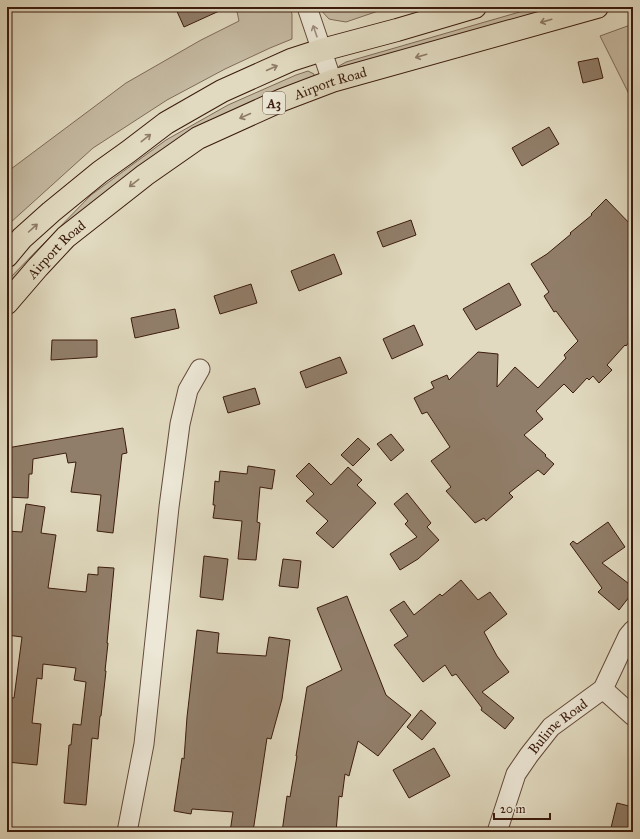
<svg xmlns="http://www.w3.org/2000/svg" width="640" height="839" font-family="'IM FELL Great Primer',serif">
<rect width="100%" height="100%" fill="#e1dac0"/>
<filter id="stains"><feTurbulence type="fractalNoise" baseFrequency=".005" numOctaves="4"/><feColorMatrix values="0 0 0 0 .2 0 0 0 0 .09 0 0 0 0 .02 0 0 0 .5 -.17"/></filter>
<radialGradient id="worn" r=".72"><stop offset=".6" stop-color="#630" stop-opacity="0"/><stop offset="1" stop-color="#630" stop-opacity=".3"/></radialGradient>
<g fill="#c5baa2" stroke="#806a58">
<polygon points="236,7 290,7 292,14 292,39 270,48 225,69 167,100 93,148 10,223 7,226 7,173 11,169 126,83 201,40 239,21"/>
<polygon points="318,7 390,7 346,22 334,20 329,19"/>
<polygon points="537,7 569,7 339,70 339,66 346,62"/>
<polygon points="633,24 633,102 600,36"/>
<polygon points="308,71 314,74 313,81 233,114 7,293 7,281 91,195 166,140 228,105 296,75"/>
</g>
<g fill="#917e6a" stroke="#3b1b0d">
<polygon points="175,7 228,7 184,27"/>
<polygon points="598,58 603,78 583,83 578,62"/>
<polygon points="549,127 559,144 522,166 512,148"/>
<polygon points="606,199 633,227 633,337 626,346 625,345 607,365 612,370 599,383 593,376 589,380 587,378 573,393 564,384 536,411 543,419 524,435 546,455 545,456 554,464 544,475 538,470 509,493 513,497 486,521 484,518 475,523 446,491 451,487 431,461 450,447 427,412 422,414 414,398 434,388 431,382 447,375 449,380 478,352 498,354 497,387 515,367 538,388 566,358 564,355 578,341 556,311 554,312 544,296 549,292 531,264 547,254 571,234 570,233 592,215 591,214"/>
<polygon points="411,220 416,235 383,247 377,232"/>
<polygon points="334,254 342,274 299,291 291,271"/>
<polygon points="509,283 521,305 476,330 463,309"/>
<polygon points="251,284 257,303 220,314 214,296"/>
<polygon points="175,309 179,328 135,338 131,318"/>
<polygon points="414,325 423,345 392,359 383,339"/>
<polygon points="52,340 97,340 97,357 51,360"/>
<polygon points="340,357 347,373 306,388 300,372"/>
<polygon points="255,388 260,404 228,413 223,397"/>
<polygon points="123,428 127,453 122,454 113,533 97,531 101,495 71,492 76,462 68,463 66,453 33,459 32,474 29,474 28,498 7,497 7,448"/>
<polygon points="391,434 404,450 391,461 377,444"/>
<polygon points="358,438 370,449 353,466 341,455"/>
<polygon points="309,463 331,485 348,467 362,480 357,485 376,503 333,548 316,533 328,521 306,501 314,494 296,476"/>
<polygon points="248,466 275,470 272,489 260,487 257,522 260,523 256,560 238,559 242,521 213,518 215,505 213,505 215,481 219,482 220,471 247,474"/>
<polygon points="407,493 431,523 427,527 439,540 418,559 400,570 390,554 417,537 405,524 408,521 394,504"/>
<polygon points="26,504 45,507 41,533 56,535 48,588 86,592 88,574 98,575 98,567 114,568 107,643 108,643 105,671 106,671 101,716 100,716 98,739 92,738 86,805 64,803 69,745 71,745 73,724 81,725 86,682 74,680 76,668 43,664 42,679 37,678 32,723 41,724 37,765 7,762 7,697 14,698 22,637 7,635 7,605 10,575 7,575 7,531 22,532"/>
<polygon points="608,522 625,547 602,563 633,587 633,592 619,610 598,592 602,588 570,544 573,541 577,544"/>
<polygon points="204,556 228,559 223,600 200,597"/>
<polygon points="283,559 301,561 298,588 279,586"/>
<polygon points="461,580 478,600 490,592 507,614 484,632 497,656 509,672 482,692 514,718 505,729 481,710 482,708 456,674 452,676 445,665 423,682 394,645 408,636 390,610 404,601 414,615 440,594 442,596"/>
<polygon points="347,596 386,695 411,715 378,756 358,741 349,776 345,774 342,797 339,796 336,832 282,832 287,796 290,797 297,756 296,756 307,687 342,670 317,608"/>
<polygon points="197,630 219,633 217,653 266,656 269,637 290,640 282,699 271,739 267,738 253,832 230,832 233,812 192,809 191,814 174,811 182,758 184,759 187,717"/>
<polygon points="421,710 436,723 422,740 407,727"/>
<polygon points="434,748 450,776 409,798 393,770"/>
<polygon points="617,803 633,807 633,832 610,832"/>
</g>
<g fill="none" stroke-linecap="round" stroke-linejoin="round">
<g stroke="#644b3a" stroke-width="21">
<g id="minor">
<polyline points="307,7 332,81"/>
<polyline points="603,689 633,716"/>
<polyline points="127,832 144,744 169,507 180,424 188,390 200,369"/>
<path id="s1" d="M497,832L516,774L529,755L551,727L603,689L628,636L633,630"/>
</g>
</g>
<g stroke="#3b1b0d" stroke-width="24">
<g id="trunk">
<polyline points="7,256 22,238 51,212 100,172 128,152 166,123 222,91 291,60 322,50 397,30 475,7"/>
<path id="s2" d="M7,303L38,267L66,237L145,175L198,138L282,100L332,81L597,7"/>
</g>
</g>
<use href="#minor" stroke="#ece7d6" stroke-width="19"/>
<use href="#trunk" stroke="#e1dac0" stroke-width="22"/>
</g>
<defs><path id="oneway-shaft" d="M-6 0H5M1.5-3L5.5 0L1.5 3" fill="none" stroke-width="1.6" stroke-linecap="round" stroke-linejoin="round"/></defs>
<g stroke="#8e7a66">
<use href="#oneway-shaft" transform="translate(546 21) rotate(164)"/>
<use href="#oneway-shaft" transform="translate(421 56) rotate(164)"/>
<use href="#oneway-shaft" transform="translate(272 68) rotate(-24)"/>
<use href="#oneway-shaft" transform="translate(245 116) rotate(156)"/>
<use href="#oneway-shaft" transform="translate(146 138) rotate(-38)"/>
<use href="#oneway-shaft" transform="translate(134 183) rotate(142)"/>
<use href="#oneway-shaft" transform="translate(33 228) rotate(-42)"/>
</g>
<use stroke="#9c8b7c" href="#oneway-shaft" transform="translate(315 31) rotate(-109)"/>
<g text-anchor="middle" stroke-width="3" stroke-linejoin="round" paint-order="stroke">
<rect fill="#ece7d6" stroke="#705849" stroke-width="1" x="263" y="92" width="22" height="22" rx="3"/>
<g font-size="13" font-weight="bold" fill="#3b1b0d">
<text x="274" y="108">A3</text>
</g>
<g font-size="14" fill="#3b1b0d" stroke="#ece7d6">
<text dy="5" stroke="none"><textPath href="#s2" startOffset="397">Airport Road</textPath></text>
<text dy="5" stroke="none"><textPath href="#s2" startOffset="73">Airport Road</textPath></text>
<text dy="5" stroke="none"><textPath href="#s1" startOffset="125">Bulime Road</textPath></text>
</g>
</g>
<rect width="640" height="839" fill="none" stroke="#e1dac0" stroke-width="24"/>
<rect x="8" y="8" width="624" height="823" fill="none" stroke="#3b1b0d" stroke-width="2"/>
<rect x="12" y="12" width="616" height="815" fill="none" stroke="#3b1b0d"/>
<path d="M494 813v6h56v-6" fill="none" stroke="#3b1b0d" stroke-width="2"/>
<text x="500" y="813" font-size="12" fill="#3b1b0d" stroke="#ece7d6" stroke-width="3" paint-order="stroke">20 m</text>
<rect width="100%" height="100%" filter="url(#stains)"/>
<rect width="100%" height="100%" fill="url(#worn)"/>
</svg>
